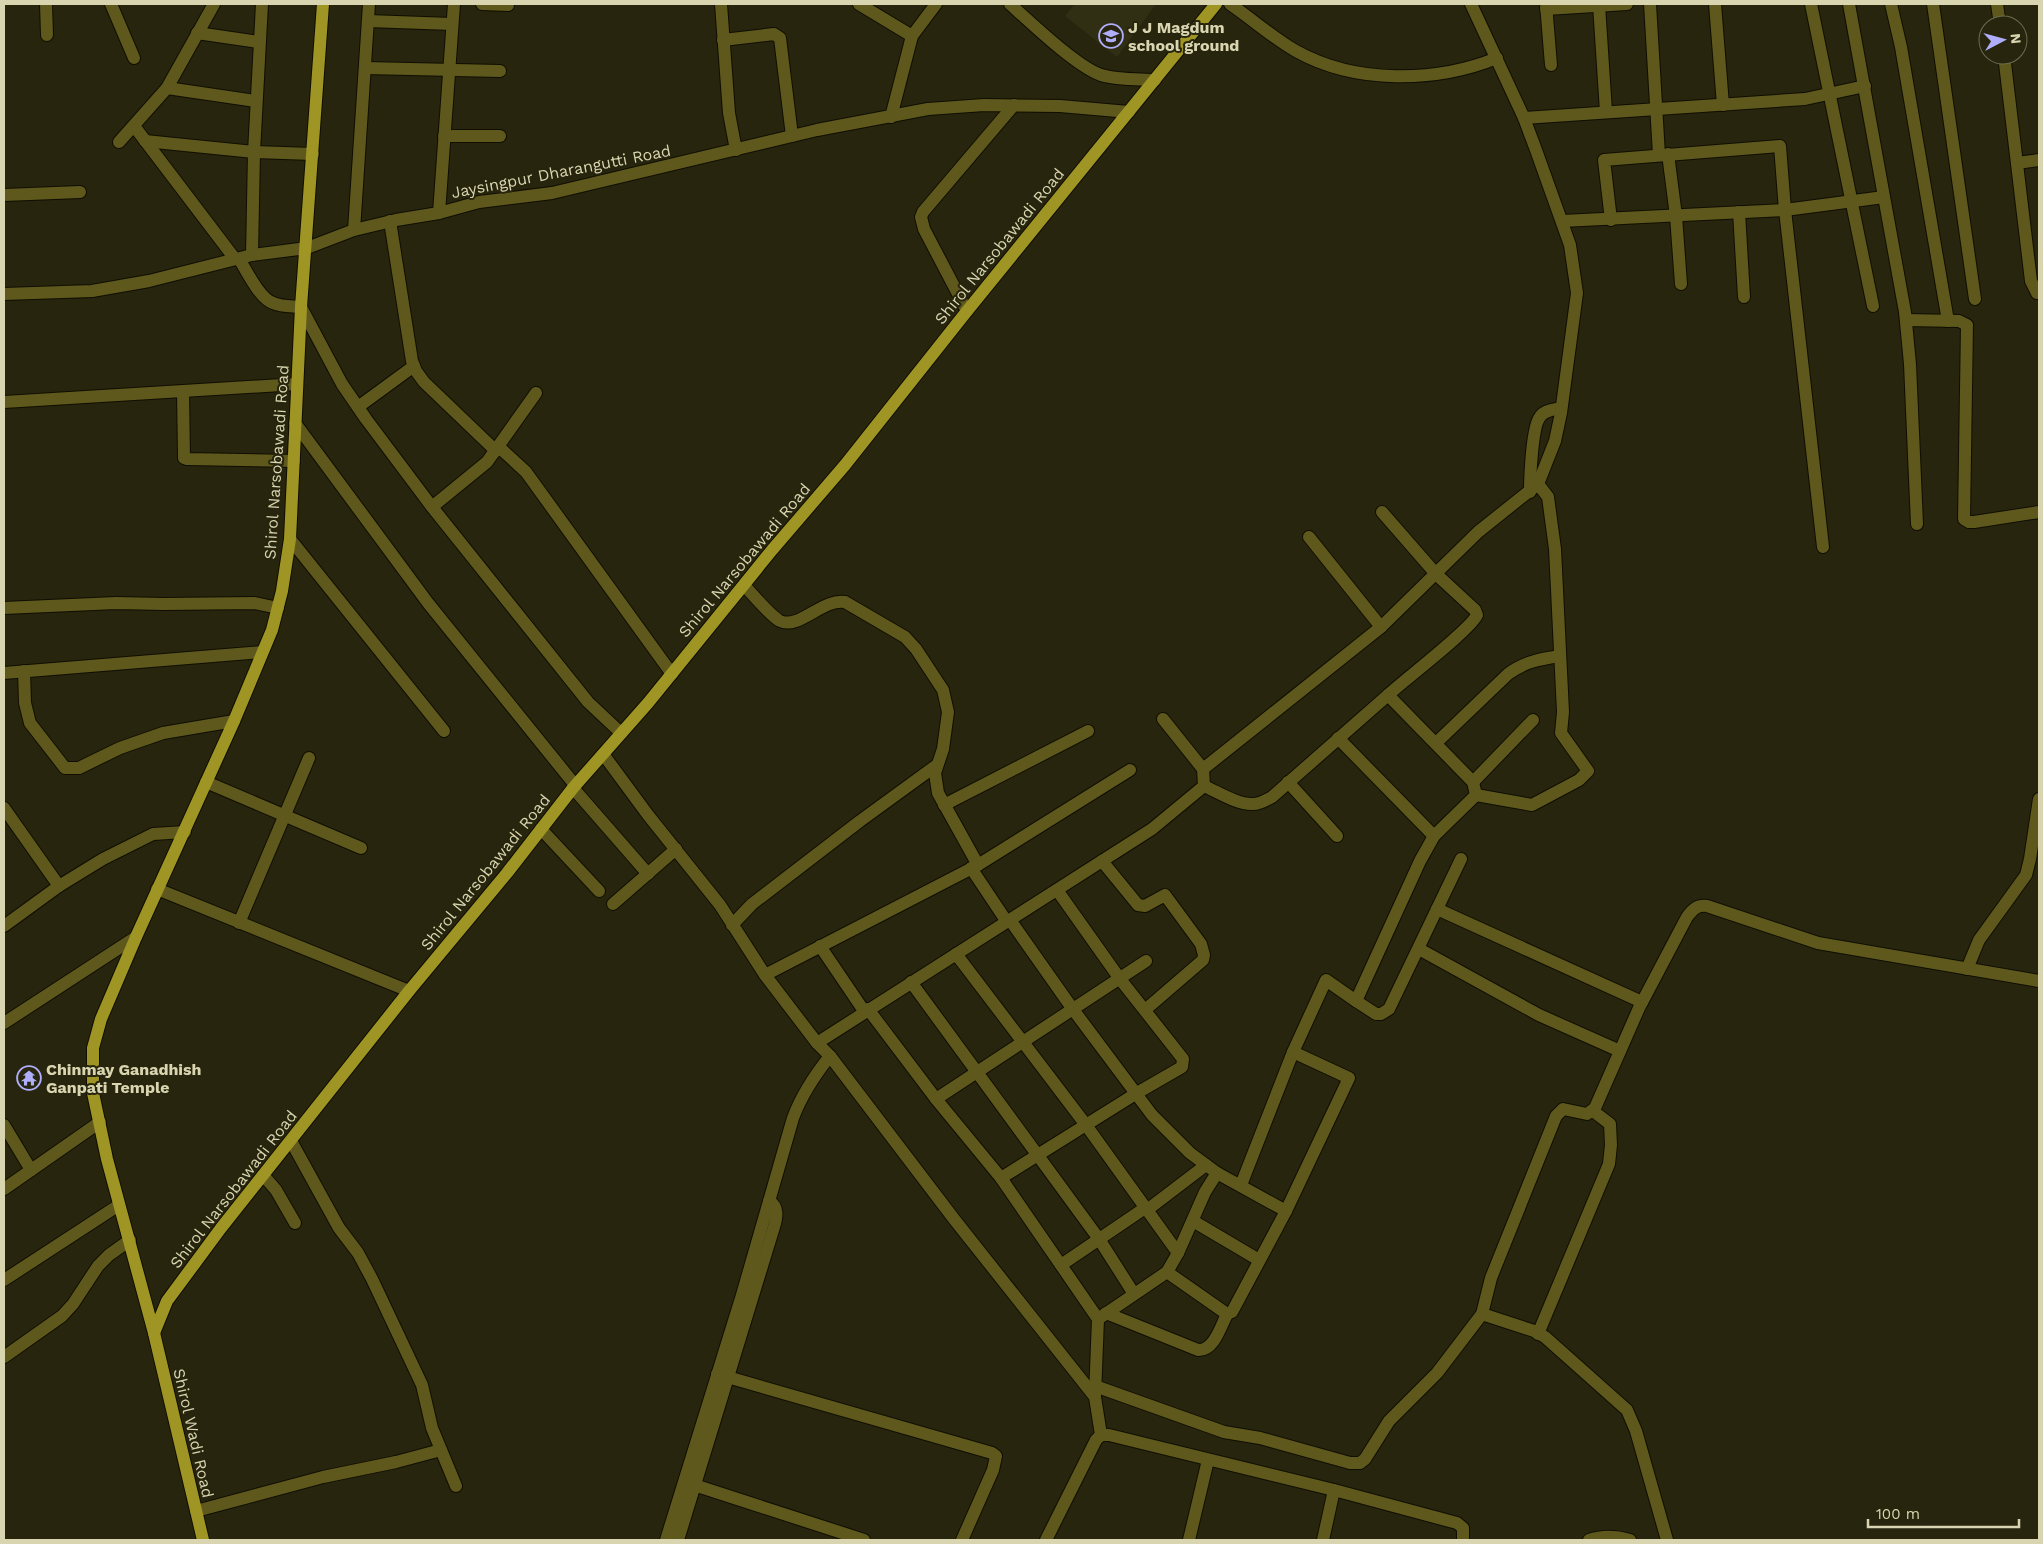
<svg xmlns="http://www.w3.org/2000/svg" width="2043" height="1544" font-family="'Work Sans',sans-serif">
<rect width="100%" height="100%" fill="#27250d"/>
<polygon fill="#312f13" points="1075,4 1156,4 1117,57 1065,16"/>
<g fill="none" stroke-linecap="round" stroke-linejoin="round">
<g stroke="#100e00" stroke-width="14">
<g id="minor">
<polyline points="46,4 47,35"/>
<polyline points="111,4 134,58"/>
<polyline points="482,4 508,5"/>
<polyline points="721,4 729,113 736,150"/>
<polyline points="859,4 912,36"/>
<path d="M1010,4C1030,22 1077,67 1101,75C1117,80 1138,79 1155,80"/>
<path d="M1230,4C1252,19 1273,38 1296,51C1355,84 1435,83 1497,58"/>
<polyline points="1546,4 1551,65"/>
<polyline points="1650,4 1659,155"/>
<polyline points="1715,4 1723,105"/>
<polyline points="1811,4 1873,306"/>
<polyline points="1849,4 1905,312 1910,364 1917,524"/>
<polyline points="1891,4 1901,47 1948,321"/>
<polyline points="1933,4 1975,299"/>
<polyline points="1997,4 2000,25"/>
<polyline points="1599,5 1606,112"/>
<polyline points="1546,9 1627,4"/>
<polyline points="368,21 452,24"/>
<polyline points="197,33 259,42"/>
<polyline points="723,40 774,34 780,38 792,136"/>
<polyline points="2004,55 2031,281 2037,293 2039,292"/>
<polyline points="365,68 500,71"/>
<polyline points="167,88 256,101"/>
<polyline points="891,117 912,36 936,4"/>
<polyline points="1524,118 1805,99 1865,86"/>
<polyline points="134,126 235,259"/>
<polyline points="444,136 500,136"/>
<polyline points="145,141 254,152 313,154"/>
<polyline points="119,142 167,88 214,4"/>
<polyline points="1668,154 1676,216 1681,284"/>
<polyline points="2017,163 2039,160"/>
<polyline points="4,195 80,192"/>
<polyline points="1739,212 1744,297"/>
<polyline points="439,213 454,4"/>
<polyline points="1611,220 1604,160 1780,146 1785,210 1823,547"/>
<polyline points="390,221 412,361 416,371 424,382 496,451"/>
<polyline points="1562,221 1785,210 1884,197"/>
<polyline points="354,230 369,4"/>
<polyline points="252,255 254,152 262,4"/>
<path d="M239,259C247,271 259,298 273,303C282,307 292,306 301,307L342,384L366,419L432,507L588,702L621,733"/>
<polyline points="4,294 92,291 149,281 252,255 307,248 354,230 396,220 439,213 479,202 552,193 817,130 928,109 984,105 1060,106 1129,112"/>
<polyline points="967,311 924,229 921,217 923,212 1014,105"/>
<polyline points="1906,320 1959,321 1967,325 1964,519 1969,522 1974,522 2039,512"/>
<polyline points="183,391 184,458 187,459 294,461"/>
<polyline points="4,402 297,384"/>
<polyline points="358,407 414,366"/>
<polyline points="295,423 428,603 575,785"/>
<polyline points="499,447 526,472 672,674"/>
<path d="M1530,492C1530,478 1532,426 1540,417C1544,410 1554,410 1561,408"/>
<polyline points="432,507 487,462 536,393"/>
<path d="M1382,512L1436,574L1475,610L1477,615C1470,630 1404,680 1388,695L1473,782L1476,795L1532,805L1579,780L1588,771L1561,733L1563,712L1555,549L1548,497L1538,484"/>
<polyline points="1309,537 1381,627"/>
<polyline points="290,539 444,731"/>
<path d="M744,585C751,593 772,617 780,621C799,630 823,598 845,602L905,637L916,649L943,690L948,712L943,749L935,773L938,793L978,865"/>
<polyline points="4,608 116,603 164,604 255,603 278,608"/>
<polyline points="24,671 25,703 30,723 65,768 79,768 120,748 163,733 234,721"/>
<polyline points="4,673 262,652"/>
<polyline points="1163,719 1203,769"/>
<polyline points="1338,738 1434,836"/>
<path d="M1436,743L1508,674C1524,662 1540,659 1560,656"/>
<polyline points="603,754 648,815 720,905 765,975 817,1043 830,1056 954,1219 1095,1397 1101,1435 1096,1440 1046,1540"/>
<polyline points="206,782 361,848"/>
<polyline points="1288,782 1337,836"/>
<polyline points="1473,782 1533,720"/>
<path d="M1204,786C1218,792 1238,805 1253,804C1260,804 1266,800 1272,797L1388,695"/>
<polyline points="573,788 648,874"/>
<polyline points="944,805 1088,731"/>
<polyline points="4,808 59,886"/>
<polyline points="541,829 599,891"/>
<polyline points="1102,861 1138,905 1145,906 1165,895 1201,944 1204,955 1203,960 1145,1010"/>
<polyline points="971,868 1007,922"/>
<polyline points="157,889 409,991"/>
<polyline points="613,904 676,849"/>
<polyline points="1437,909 1642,1002"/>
<polyline points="1010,920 1072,1008 1152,1115 1190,1153 1217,1173 1286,1211"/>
<polyline points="239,923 309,758"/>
<polyline points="732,925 752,904 860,821 937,765"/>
<polyline points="4,926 59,886 103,859 153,834 185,832"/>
<polyline points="820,946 864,1011"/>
<polyline points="1419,949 1539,1015 1620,1051"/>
<polyline points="956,954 1086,1125 1178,1253"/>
<polyline points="1967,969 1979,940 2026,875 2030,859 2039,799"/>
<polyline points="765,975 978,865 1130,770"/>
<polyline points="911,982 1099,1239 1134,1294"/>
<polyline points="1356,1001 1376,1014 1381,1014 1389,1009 1461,859"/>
<polyline points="868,1009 936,1099 1001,1178 1098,1319 1095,1395"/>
<polyline points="4,1023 136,937"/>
<polyline points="817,1043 1152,829 1204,786 1203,769 1381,627 1478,532 1538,484 1555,441 1561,413 1577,293 1570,245 1536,150 1524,118 1471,4"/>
<polyline points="936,1099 1146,961"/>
<polyline points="4,1125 31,1170"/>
<polyline points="291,1141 339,1228 358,1253 372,1279 422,1385 432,1428 456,1486"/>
<polyline points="263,1175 276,1190 295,1223"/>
<polyline points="1001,1178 1137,1093 1182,1067 1183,1059 1120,979 1057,890"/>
<polyline points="1241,1185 1293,1052 1326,980 1356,1001 1420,861 1434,836 1476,795"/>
<polyline points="4,1189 100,1122"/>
<polyline points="1147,1210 1206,1165"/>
<polyline points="1193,1221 1259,1260"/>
<polyline points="1061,1265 1145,1208"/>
<polyline points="1167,1272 1227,1314 1232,1312 1286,1211 1349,1078 1293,1052"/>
<polyline points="4,1280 119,1205"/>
<path d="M1106,1313L1198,1350C1214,1351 1221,1326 1227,1314"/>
<polyline points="1482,1314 1534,1331 1545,1337 1627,1410 1636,1431 1667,1540"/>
<polyline points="1098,1319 1167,1272 1178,1253 1205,1192 1217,1173"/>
<polyline points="1538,1334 1609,1164 1611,1145 1610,1124 1593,1111"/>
<polyline points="4,1357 62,1316 73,1304 98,1266 109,1255 130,1240"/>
<polyline points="717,1374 992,1453 996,1456 993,1470 962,1540"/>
<path d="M1095,1386L1224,1432L1260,1438L1350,1463H1360L1365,1459L1389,1421L1437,1373L1482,1314L1491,1278L1556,1116L1563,1109L1587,1114L1595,1108L1639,1008L1687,917C1693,909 1697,905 1707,906L1818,943L2039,981"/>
<polyline points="1101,1435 1109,1435 1334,1490 1457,1523 1463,1528 1463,1540"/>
<polyline points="688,1483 864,1540"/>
<polyline points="196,1511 323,1477 396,1462 441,1450"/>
<path d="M666,1540L742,1295L793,1118C802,1094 814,1076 830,1056"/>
<path d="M678,1540L774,1227C777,1217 779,1207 769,1201"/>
<polyline points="1189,1540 1208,1460"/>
<polyline points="1323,1540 1334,1490"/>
<path d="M1589,1540C1603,1535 1616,1536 1630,1540"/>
</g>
</g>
<g stroke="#100e00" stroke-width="14">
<g id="major">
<polyline points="154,1333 167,1301 221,1228 409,991 507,873 573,788 648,703 772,550 845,465 967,311 1216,4"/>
<polyline points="203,1540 154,1333 107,1159 93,1093 93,1048 101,1019 136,937 234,721 272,630 282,591 290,539 301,307 323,4"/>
</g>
</g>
<use href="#minor" stroke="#5e581d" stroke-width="12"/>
<use href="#major" stroke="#9f9525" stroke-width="12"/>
</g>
<defs>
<g id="school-ring" transform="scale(1.25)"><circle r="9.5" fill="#27250d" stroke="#afaefa" stroke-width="1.5"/><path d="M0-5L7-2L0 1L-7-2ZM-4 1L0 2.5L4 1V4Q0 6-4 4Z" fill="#afaefa"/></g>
<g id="temple-ring" transform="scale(1.25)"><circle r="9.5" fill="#27250d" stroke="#afaefa" stroke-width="1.5"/><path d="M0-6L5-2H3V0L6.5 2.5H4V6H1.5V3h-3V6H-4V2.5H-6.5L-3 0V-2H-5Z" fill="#afaefa"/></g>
</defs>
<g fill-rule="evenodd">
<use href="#school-ring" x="1111" y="36"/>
<use href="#temple-ring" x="29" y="1078"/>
</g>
<g text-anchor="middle" stroke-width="4" stroke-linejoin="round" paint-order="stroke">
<g font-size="16" font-weight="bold" fill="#d8d5b0" stroke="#27250d" text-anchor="start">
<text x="1128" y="33">J J Magdum<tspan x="1128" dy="18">school ground</tspan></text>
<text x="46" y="1075">Chinmay Ganadhish<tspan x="46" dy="18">Ganpati Temple</tspan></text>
</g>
<g font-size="16" fill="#d8d5b0" stroke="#27250d">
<text transform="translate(561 171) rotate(-11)" y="6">Jaysingpur Dharangutti Road</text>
<text transform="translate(999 246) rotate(-51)" y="6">Shirol Narsobawadi Road</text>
<text transform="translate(276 462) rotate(-86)" y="6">Shirol Narsobawadi Road</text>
<text transform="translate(744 560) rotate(-50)" y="6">Shirol Narsobawadi Road</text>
<text transform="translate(485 872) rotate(-51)" y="6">Shirol Narsobawadi Road</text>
<text transform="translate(233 1189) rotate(-52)" y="6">Shirol Narsobawadi Road</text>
<text transform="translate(194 1433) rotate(77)" y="6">Shirol Wadi Road</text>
</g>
</g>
<rect width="2043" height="1544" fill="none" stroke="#d8d5b0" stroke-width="10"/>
<g transform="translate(2003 40) rotate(84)"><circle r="24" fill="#27250d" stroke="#6e6b4e"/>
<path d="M0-4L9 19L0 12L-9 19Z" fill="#afaefa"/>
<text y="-8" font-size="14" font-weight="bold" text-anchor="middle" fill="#d8d5b0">N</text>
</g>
<path d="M1868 1519v8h151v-8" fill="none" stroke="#d8d5b0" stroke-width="2.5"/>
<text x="1876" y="1519" font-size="15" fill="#d8d5b0" stroke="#27250d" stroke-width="4" paint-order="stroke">100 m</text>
</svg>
